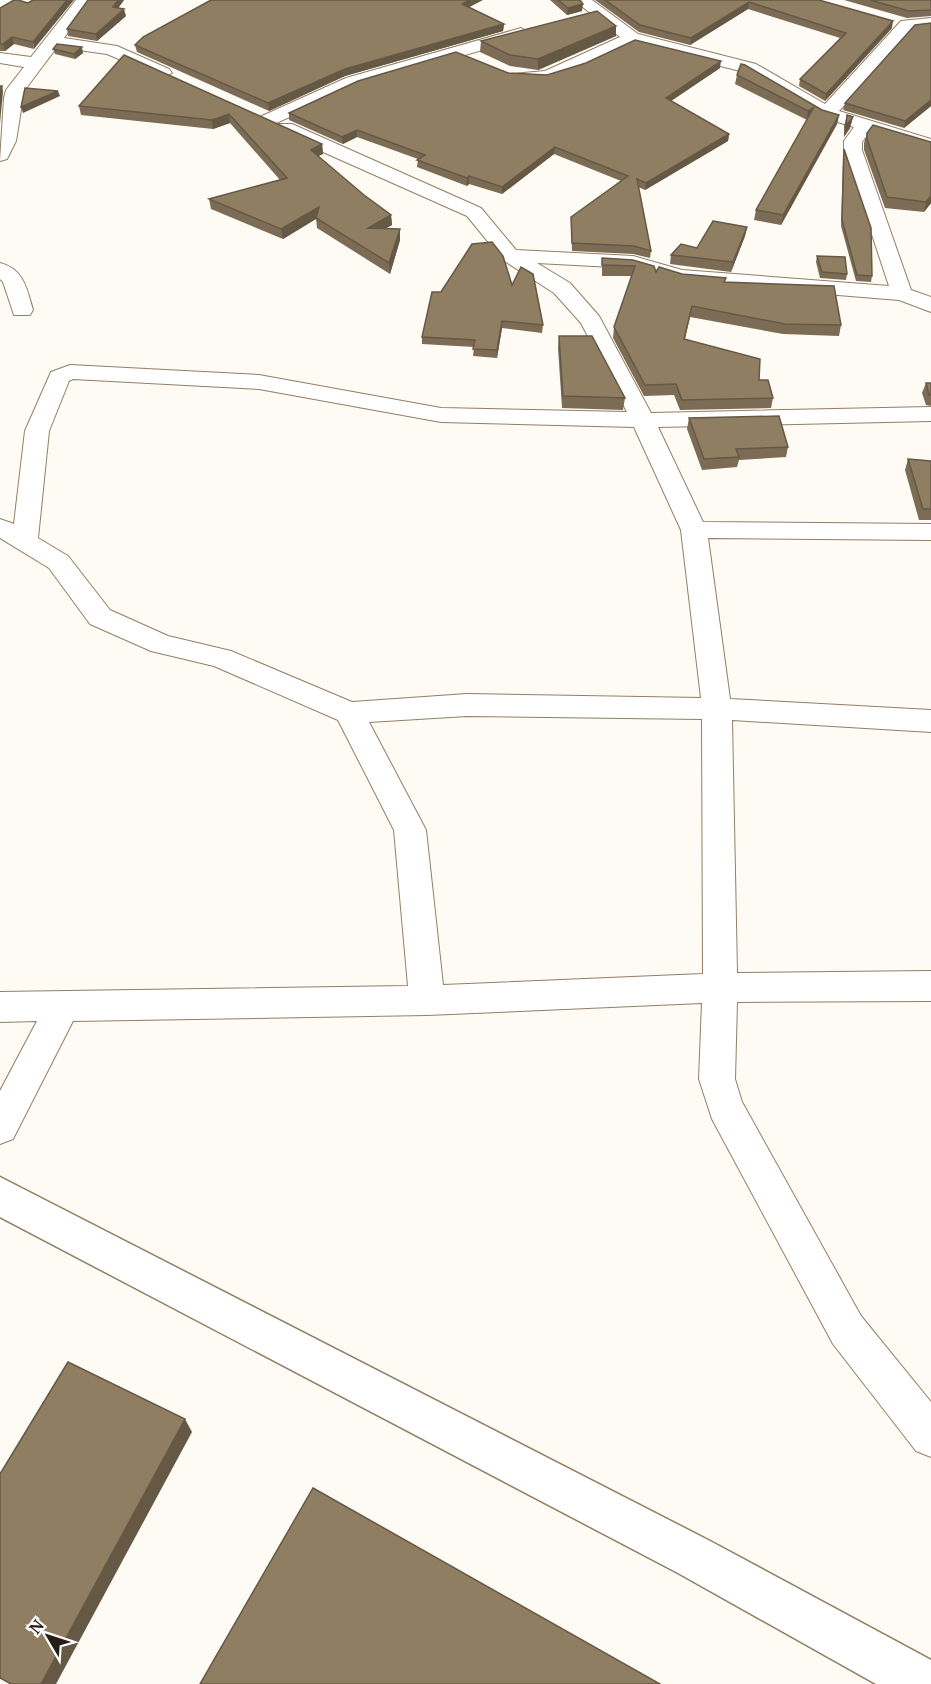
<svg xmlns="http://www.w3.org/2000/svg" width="931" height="1684" font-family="'Noto Serif',serif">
<rect width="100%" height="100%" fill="#fefaf4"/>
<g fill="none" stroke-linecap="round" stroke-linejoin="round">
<g stroke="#927f64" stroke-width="2">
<g id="street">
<polygon points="76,0 92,0 64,38 117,46 169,69 172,73 163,78 107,54 57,47 24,91 16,141 7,159 0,161 4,98 6,90 24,67 0,63 0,53 31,57"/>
<path d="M574,0H592L638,34L756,64L825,104L901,21L931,18V28L912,30L839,111L931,139V151L870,132L862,142V150L911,290L931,297V312L899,300L681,282L632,268L537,263L570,283L599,316L651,413L931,407V421L658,427L703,522L931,524V540L708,538L730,699L931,710V732L732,720L737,973L931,971V1001L737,1002L735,1079L742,1102L861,1316L931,1402V1457L916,1451L833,1344L712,1119L699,1079L702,1003L427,1015L73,1021L13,1139L0,1144V1091L37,1021L0,1022V992L408,986L394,830L338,720L214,666L151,651L90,624L49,568L0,538V519L14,524L25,431L51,372L70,365L259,375L441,408L627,412L581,323L554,293L503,260L467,216L278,132L276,128L278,124H292L481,208L516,250L633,256L682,270L889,286L844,150V141L854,127L821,117L744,72L634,44L557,79L538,83L513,82L510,78L513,74L545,71L620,37ZM73,379L259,389L441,422L634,427L681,530L701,698L467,694L352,702L231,651L168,636L110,610L68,556L38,538L49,431L69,381ZM467,716L702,719L703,974L443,985L426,830L369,722Z"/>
<polygon points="521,28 529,33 527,37 358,86 274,124 268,126 259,120 262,116 346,78"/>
<path d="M0,263C24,269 27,289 33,310L30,315H14L3,282L0,279Z"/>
</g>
</g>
<g stroke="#927f64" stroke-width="3">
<polygon id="secondary" points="0,1177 710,1541 931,1660 931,1684 876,1684 678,1573 0,1217"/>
</g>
<use href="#street" fill="#fff" fill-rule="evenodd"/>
<use href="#secondary" fill="#fff" fill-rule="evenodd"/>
</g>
<g fill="#7c6c55">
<polygon points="88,0 124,0 118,8 126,16 97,41 68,36 67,29"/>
<polygon points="550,0 580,0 582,11 567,15"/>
<polygon points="595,0 819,0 892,28 825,101 799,86 800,79 840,38 748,9 690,45 639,32"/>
<polygon points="844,0 931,0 931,16 907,18"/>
<polygon points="28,3 34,49 14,44 5,51 0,51 0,8"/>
<polygon points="469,7 504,24 503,31 345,76 269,111 137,52 135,45"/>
<polygon points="931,23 931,106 904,128 843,110 845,103"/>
<polygon points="616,36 538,70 510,66 480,52 481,41"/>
<polygon points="53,49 83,53 75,59 55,54"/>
<polygon points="124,55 322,144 323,154 318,156 364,195 391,215 392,225 384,229 400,240 390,274 317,228 316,219 283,239 211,209 209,199 280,180 230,123 213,129 81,115 79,106"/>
<polygon points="720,68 671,101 729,134 728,141 645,190 638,187 651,251 650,258 633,254 572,251 571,217 621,181 554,154 502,194 469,184 467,186 417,167 418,159 357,137 343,144 289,120 289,113 508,73 547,75"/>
<polygon points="737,75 822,110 839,115 837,124 781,225 754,220 756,210 807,120 735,84"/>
<polygon points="847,115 853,117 850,128 844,137 844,126"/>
<polygon points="867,133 931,142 931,203 924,212 885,208 864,150 864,143"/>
<polygon points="844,149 872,276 871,282 856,281 841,226 843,155"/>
<polygon points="747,227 745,236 731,272 670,264 671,255 697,248"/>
<polygon points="817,256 847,274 846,280 820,278 816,262"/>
<polygon points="602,258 633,260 656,272 726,278 725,282 841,325 839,336 783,334 690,317 685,339 759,380 773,398 771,408 680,410 674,395 644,396 613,338 614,327 632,276 602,276"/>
<polygon points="512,285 543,325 542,333 502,328 497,358 473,356 474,347 422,344 422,337"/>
<polygon points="559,336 625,398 623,410 562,408 558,348"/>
<polygon points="926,383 931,383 931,406 926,405 922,393"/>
<polygon points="689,418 788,447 786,457 739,460 737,467 702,470 687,429"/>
<polygon points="908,459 931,461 931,520 919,520 905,470"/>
</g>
<g fill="#655845">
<polygon points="67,0 74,0 34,49 33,42"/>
<polygon points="118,0 124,0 114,14 113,7"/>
<polygon points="470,0 483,0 462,11 462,4"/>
<polygon points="749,2 748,9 690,45 691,38"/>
<polygon points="583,4 582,11 567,15 568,8"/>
<polygon points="124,9 126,16 97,41 96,34"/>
<polygon points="893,21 892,28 825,101 826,94"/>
<polygon points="504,24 503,31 345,76 269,111 268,103 345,69"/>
<polygon points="616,26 616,36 538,70 538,59"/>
<polygon points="12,37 14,44 5,51 3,44"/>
<polygon points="82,47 83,53 75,59 74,54"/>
<polygon points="721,61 720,68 665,105 666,98"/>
<polygon points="2,86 3,92 0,123 0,104"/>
<polygon points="58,91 60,96 23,113 21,107"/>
<polygon points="931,100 931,106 904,128 905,121"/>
<polygon points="814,107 807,120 808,111"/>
<polygon points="229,114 230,123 213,129 212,120"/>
<polygon points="839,115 837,124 781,225 783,215"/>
<polygon points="853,117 850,128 844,137 846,126"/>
<polygon points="357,130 357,137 343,144 342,137"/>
<polygon points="729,134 728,141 645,190 646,183"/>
<polygon points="322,144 323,154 312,159 311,150"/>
<polygon points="555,147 554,154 502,194 502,187"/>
<polygon points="469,176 469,184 467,186 467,178"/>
<polygon points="931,196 931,203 924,212 926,202"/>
<polygon points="319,207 319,217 283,239 281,229"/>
<polygon points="391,215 392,225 368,238 368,228"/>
<polygon points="747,227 745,236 731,272 733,262"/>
<polygon points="400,229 400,240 390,274 389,263"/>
<polygon points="502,321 502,328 497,358 497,350"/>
<polygon points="185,1419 192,1432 56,1684 41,1684"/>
</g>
<g fill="#907e63" stroke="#655845" stroke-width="1.5">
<polygon points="14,0 18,0 28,3 33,0 67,0 33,42 12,37 3,44 0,44 0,8"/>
<polygon points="88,0 118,0 113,7 124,9 96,34 67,29"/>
<polygon points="211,0 470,0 462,4 504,24 345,69 268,103 135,45 143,37"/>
<polygon points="558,0 580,0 583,4 568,8"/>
<polygon points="605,0 819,0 893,21 826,94 800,79 846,33 749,2 691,38 640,25"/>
<polygon points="870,0 931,0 931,10 909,11"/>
<polygon points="597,11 616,26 538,59 510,55 481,41"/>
<polygon points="931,23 931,100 905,121 845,103 915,25"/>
<polygon points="635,40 721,61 666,98 729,134 646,183 637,179 651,251 634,246 572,243 571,217 628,176 555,147 502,187 469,176 467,178 417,160 425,155 357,130 342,137 289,113 358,81 456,52 508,73 547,75 586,63"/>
<polygon points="57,44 82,47 74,54 53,49"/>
<polygon points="124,55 322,144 311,150 364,195 391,215 368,228 400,229 389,263 316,218 319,207 281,229 209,199 287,178 229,114 212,120 79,106"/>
<polygon points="741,64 745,65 822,110 839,115 783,215 756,210 814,107 808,111 737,75"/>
<polygon points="0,86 2,86 0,104"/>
<polygon points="25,88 58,91 21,107"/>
<polygon points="847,115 853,117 846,126"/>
<polygon points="873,125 931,142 931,196 926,202 887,197 867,139 867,133"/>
<polygon points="844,149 871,228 872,276 857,275 842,220"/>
<polygon points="713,221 747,227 733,262 671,255 681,244 697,248"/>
<polygon points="492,242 503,256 512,285 521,267 533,274 543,325 502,321 497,350 473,349 475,340 422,337 432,292 441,292 472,244"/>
<polygon points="817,256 845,257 847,274 822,272"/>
<polygon points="602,258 633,260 654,266 656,272 659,267 682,274 726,278 724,282 834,286 841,325 785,324 692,306 684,339 760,359 759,380 768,380 773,398 682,400 676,384 645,385 614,327 635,266 602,265"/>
<polygon points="559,336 592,336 625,398 563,396"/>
<polygon points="926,383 931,383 931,395 929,395"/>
<polygon points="779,416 788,447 736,449 739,457 704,459 689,418"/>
<polygon points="908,459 931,461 931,509 923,509"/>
<polygon points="68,1362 185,1419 41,1684 11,1684 0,1678 0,1474"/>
<polygon points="313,1488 660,1684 200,1684"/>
</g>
<g transform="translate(48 1636) rotate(309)" stroke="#ffffff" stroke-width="4.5" paint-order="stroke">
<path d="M0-4.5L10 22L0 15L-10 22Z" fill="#251e13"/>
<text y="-9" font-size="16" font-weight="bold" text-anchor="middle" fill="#251e13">N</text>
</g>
</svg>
